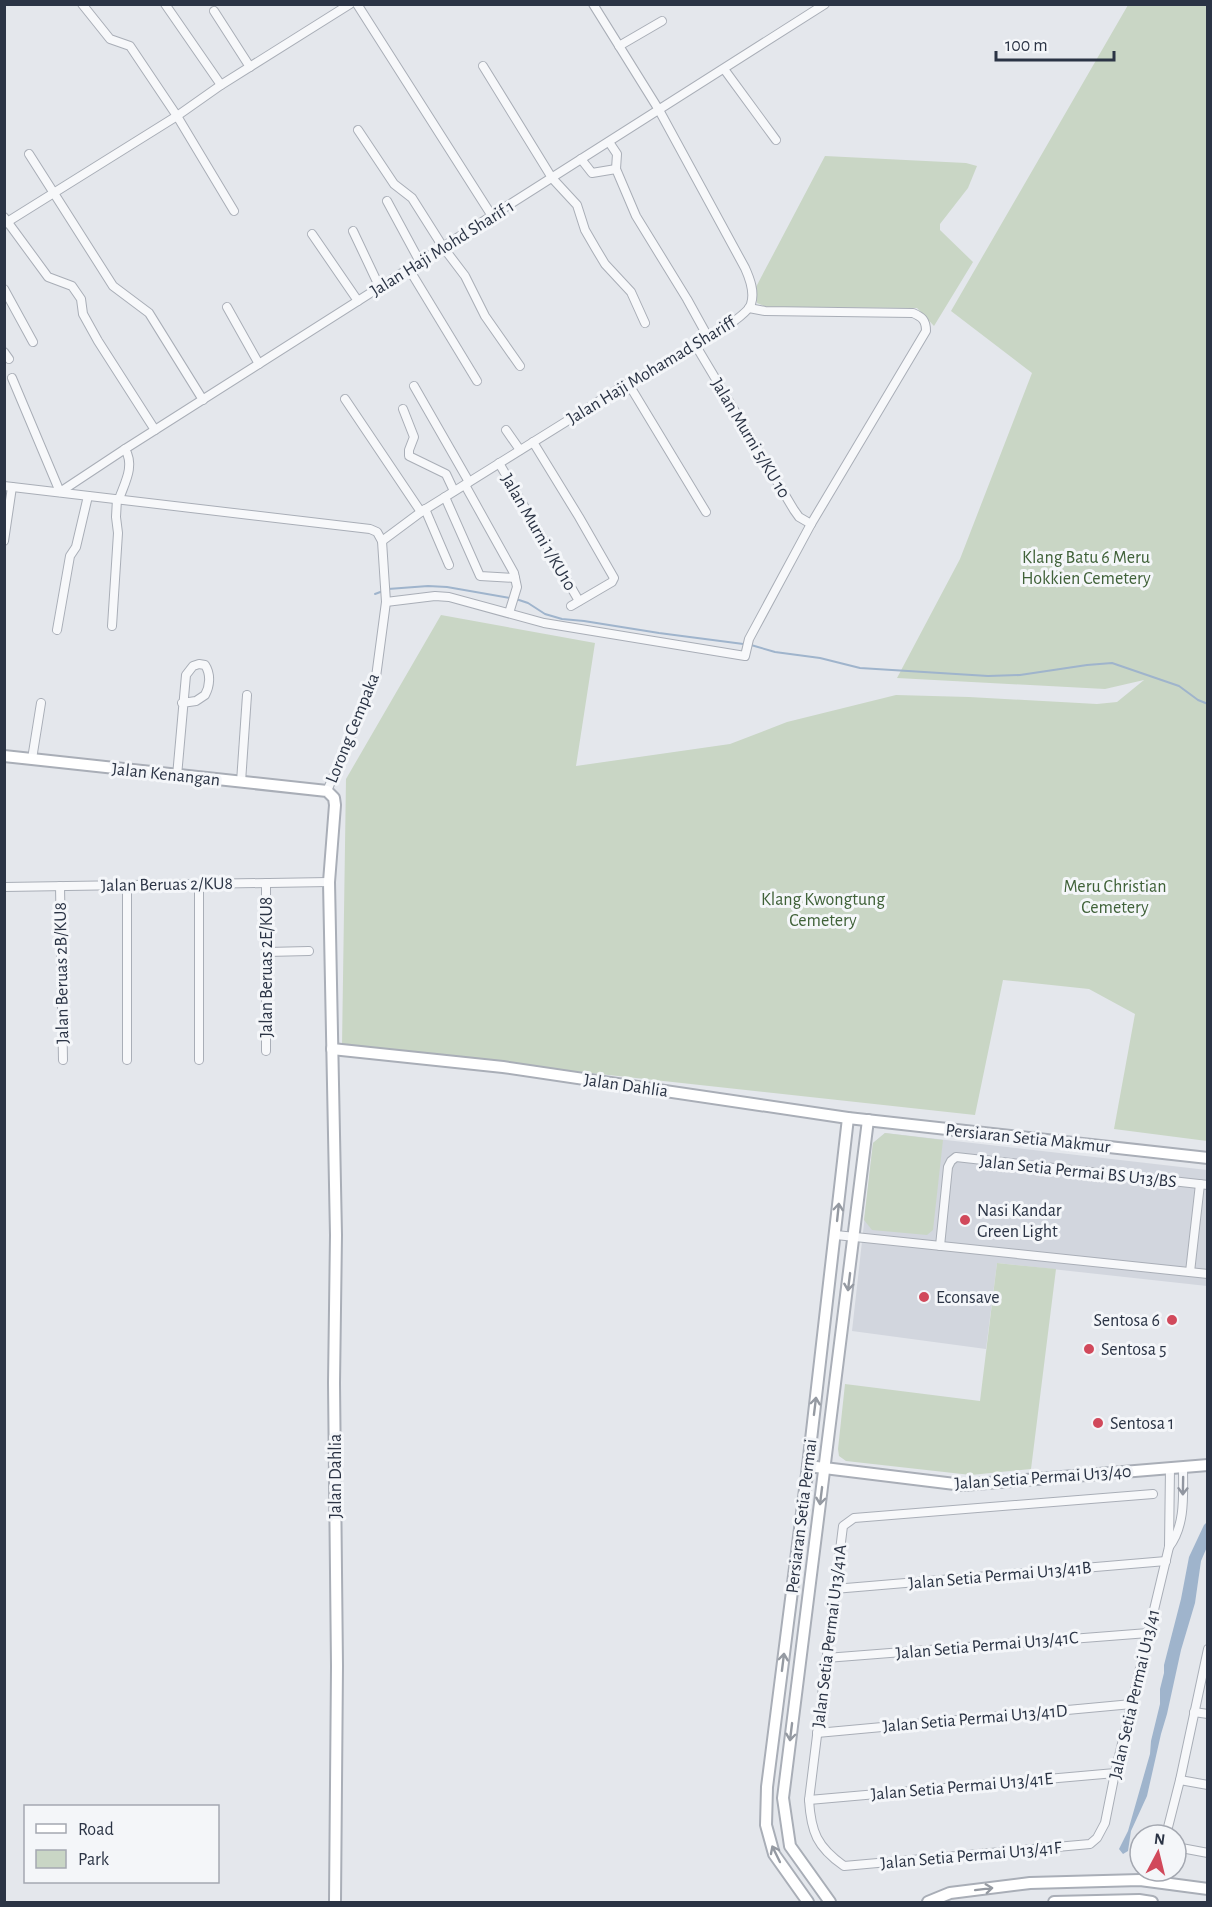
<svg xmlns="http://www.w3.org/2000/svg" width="1212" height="1907" font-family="'Alegreya Sans',sans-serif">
<rect width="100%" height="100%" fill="#e4e7ec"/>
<polygon fill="#d2d6de" points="885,1133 1207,1170 1207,1286 997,1263 986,1349 852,1331 873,1143"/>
<g fill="#c9d6c5">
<polygon points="1128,5 1207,5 1207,1141 1114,1129 1135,1014 1089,989 1003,980 975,1115 342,1046 346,779 441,615 595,643 576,766 730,744 787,722 896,695 969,697 1097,704 1117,702 1144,680 1105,689 897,678 960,559 1032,373 951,311"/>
<polygon points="825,156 966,163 977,166 968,188 940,224 940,230 973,262 934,326 917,308 766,307 757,303 756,287"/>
<polygon points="885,1133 943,1140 933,1230 927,1235 872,1230 864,1220 873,1143"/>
<polygon points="997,1263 1056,1269 1031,1469 971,1475 846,1461 839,1456 838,1449 845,1384 980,1401"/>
</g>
<polygon fill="#9fb4cc" points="1207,1522 1207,1547 1201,1561 1195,1603 1181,1650 1167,1714 1161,1734 1147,1796 1131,1831 1128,1851 1123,1854 1119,1849 1128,1831 1150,1754 1151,1741 1160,1704 1160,1689 1164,1673 1164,1665 1181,1599 1189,1557 1204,1525"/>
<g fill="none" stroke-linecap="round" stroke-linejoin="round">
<g stroke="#9fb4cc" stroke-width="2">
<polyline points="388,589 428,586 447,587 510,598"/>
<polyline points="375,594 383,591"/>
<polyline points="516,599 528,603 545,614 562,619 584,621 659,633 751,645 775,652 820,658 860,668 988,676 1020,675 1087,665 1112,663 1179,686 1198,700 1208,704"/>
</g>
<g stroke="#a9aeb7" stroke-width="10">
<g id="street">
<polyline points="82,4 110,39 130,46 177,116 234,211"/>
<polyline points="165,4 221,85"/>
<polyline points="357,4 492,216"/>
<polyline points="214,11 250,67"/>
<polyline points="619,46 662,21"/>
<polyline points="483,66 552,178 577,205 585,230 596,249 605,264 631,292 645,323"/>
<polyline points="724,69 776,140"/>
<polyline points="358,130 394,184 412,198 443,247 465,276 485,316 520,366"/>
<polyline points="609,142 617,154 616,169 636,216 687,299 708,337"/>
<polyline points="29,154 113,286 149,313 203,400"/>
<polyline points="581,159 592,173 616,169"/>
<polyline points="387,201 420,262"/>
<polyline points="4,217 48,277 72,286 81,299 83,314 98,341 155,430"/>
<polyline points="4,224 177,116 221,85 350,4"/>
<polyline points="353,231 380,288"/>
<polyline points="312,234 358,301"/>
<polyline points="409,269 477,381"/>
<polyline points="4,289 33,342"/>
<polyline points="227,307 259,364"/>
<polyline points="696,346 794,510 799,517 811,524"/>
<polyline points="4,352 9,359"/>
<polyline points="12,378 60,492 125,449 825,4"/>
<polyline points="628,383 706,512"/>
<polyline points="414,386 469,482"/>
<polyline points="345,399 421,512"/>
<polyline points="403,409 414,437 409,450 409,456 446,474 454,491"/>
<polyline points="506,430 520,450"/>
<polyline points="533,442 579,517 614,578 612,582 571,606"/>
<polyline points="499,463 579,601"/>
<polyline points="465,485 514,573 517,587 509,613"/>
<polyline points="4,486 370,529 377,532 382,541 386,602 376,677 327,791"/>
<polyline points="445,497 480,576 515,578"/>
<path d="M119,499C125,482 135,466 125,449"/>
<polyline points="425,509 449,565"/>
<polyline points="4,541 12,487"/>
<path d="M382,541L421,512L628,383C649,371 746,322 751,304C755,292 750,279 745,268L659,110L593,4"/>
<path d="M386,602L435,596L449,597L544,623L745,656L749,639L811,524L926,331C926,320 922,317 913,313L765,311L749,308"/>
<polyline points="112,626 118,533 116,517 117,499"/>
<polyline points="57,630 70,556 76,547 88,496"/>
<polyline points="32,759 41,703"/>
<path d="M177,776L186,675L193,666L199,664L205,665C211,674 210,686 205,695L196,701L182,703"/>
<polyline points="241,782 247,695"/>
<polyline points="266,883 266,1051"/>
<polyline points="127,885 127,1060"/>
<polyline points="60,886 63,1060"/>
<polyline points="4,887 329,882"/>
<polyline points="267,952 309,951"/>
<polyline points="199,1060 199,884"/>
<polyline points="836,1235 1208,1274"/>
<polyline points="940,1246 948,1167 951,1161 956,1157 1208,1185"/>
<polyline points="1190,1272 1200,1184"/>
<path d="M1153,1494L854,1518L843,1526L809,1800C811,1832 817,1847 844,1866L1090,1844L1097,1838L1105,1823L1115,1773L1169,1547L1170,1468"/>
<path d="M1169,1547C1186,1525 1183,1493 1183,1467"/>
<polyline points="834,1589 1166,1561"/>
<polyline points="826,1658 1148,1633"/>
<polyline points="1194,1712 1208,1714"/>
<polyline points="817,1733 1132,1704"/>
<polyline points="1180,1780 1208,1785"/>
<polyline points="809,1800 1115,1773"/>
<polyline points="1166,1835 1180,1780 1208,1649"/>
<polyline points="1176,1847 1208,1853"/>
</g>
</g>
<g stroke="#a9aeb7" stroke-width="14">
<g id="secondary">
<polyline points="4,756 327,791 334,798 335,805 329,882 336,1235 334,1383 337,1666 335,1902"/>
<polyline points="332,1049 503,1067 848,1118 1208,1158"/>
<polyline points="808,1466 963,1485 1208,1465"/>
<polyline points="808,1902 774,1854 766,1825 767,1787 808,1466 848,1118"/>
<polyline points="830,1902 790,1846 783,1798 868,1120"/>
<polyline points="928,1902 950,1893 1030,1883 1140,1880 1208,1889"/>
<polyline points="1054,1902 1139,1900 1152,1902"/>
</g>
</g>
<use href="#street" stroke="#f7f8fa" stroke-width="8"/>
<use href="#secondary" stroke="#fff" stroke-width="10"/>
</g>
<defs><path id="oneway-shaft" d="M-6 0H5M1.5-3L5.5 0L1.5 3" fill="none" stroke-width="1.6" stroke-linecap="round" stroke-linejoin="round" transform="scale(1.5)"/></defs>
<g stroke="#959aa2">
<use href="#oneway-shaft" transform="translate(838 1212) rotate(-84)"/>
<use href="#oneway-shaft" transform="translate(849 1282) rotate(97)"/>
<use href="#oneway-shaft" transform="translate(815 1406) rotate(-83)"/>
<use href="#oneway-shaft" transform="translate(821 1496) rotate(97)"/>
<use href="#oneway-shaft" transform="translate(783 1662) rotate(-83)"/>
<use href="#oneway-shaft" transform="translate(791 1732) rotate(97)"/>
<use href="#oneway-shaft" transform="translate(776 1854) rotate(-116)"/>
<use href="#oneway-shaft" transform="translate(984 1889) rotate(-7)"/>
</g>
<use stroke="#9196a0" href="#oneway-shaft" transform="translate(1183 1486) rotate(91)"/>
<g fill="#d1495b" stroke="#f4f6f9" stroke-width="2">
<circle cx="965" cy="1220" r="6"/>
<circle cx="924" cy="1297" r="6"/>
<circle cx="1172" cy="1320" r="6"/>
<circle cx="1089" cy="1349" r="6"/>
<circle cx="1098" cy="1423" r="6"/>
</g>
<g text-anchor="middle" stroke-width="6" stroke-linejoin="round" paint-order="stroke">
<g font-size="18" fill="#2b3445" stroke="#f4f6f9">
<text transform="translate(442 248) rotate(-32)" y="6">Jalan Haji Mohd Sharif 1</text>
<text transform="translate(651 370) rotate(-31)" y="6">Jalan Haji Mohamad Shariff</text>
<text transform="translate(751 438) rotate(59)" y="6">Jalan Murni 5/KU 10</text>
<text transform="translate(539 532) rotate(60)" y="6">Jalan Murni 1/KU10</text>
<text transform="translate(352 728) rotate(-68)" y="6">Lorong Cempaka</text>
<text transform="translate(166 774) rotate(6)" y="6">Jalan Kenangan</text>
<text transform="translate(167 884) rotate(-1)" y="6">Jalan Beruas 2/KU8</text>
<text transform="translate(266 967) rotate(-90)" y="6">Jalan Beruas 2E/KU8</text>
<text transform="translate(61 973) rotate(-91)" y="6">Jalan Beruas 2B/KU8</text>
<text transform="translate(626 1085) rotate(8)" y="6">Jalan Dahlia</text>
<text transform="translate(1028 1138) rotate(6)" y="6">Persiaran Setia Makmur</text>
<text transform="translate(1078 1171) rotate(6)" y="6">Jalan Setia Permai BS U13/BS</text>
<text transform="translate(335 1476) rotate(-90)" y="6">Jalan Dahlia</text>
<text transform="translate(1043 1477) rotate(-4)" y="6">Jalan Setia Permai U13/40</text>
<text transform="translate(801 1516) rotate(-83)" y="6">Persiaran Setia Permai</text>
<text transform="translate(1000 1575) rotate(-5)" y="6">Jalan Setia Permai U13/41B</text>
<text transform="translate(829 1636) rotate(-83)" y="6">Jalan Setia Permai U13/41A</text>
<text transform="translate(987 1645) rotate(-5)" y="6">Jalan Setia Permai U13/41C</text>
<text transform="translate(1134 1694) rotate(-77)" y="6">Jalan Setia Permai U13/41</text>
<text transform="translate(975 1718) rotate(-5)" y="6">Jalan Setia Permai U13/41D</text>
<text transform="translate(962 1786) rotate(-5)" y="6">Jalan Setia Permai U13/41E</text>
<text transform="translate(971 1855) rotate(-5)" y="6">Jalan Setia Permai U13/41F</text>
</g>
<g font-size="18" fill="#3f6138" stroke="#f4f6f9">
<text x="1086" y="563">Klang Batu 6 Meru<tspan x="1086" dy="21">Hokkien Cemetery</tspan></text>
<text x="1115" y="892">Meru Christian<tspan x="1115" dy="21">Cemetery</tspan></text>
<text x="823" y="905">Klang Kwongtung<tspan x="823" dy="21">Cemetery</tspan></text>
</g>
<g font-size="18" fill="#2b3445" stroke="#f4f6f9" text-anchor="start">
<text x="977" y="1216">Nasi Kandar<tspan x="977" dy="21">Green Light</tspan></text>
<text x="936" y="1303">Econsave</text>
<text x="1160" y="1326" text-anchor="end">Sentosa 6</text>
<text x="1101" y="1355">Sentosa 5</text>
<text x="1110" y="1429">Sentosa 1</text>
</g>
</g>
<rect width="1212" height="1907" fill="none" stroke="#2b3445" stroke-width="12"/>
<rect x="24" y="1805" width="195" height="78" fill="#f4f6f9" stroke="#a4a8b1" stroke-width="1.5"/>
<rect x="36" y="1824" width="30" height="9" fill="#ffffff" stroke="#a4a8b1" stroke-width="1.5"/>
<text x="78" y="1835" font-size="18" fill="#2b3445">Road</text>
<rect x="36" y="1850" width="30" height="18" fill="#c9d6c5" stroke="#a4a8b1" stroke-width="1.5"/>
<text x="78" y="1865" font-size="18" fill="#2b3445">Park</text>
<g transform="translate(1158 1853) rotate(7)"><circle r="28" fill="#f4f6f9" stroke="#a4a8b1" stroke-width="1.5"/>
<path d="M0-4.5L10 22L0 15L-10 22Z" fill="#d1495b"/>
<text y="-9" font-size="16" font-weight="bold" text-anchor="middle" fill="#2b3445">N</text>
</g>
<path d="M996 51v9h118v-9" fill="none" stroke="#2b3445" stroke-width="3"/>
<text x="1005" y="51" font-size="18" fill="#2b3445" stroke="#f4f6f9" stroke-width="4.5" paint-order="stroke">100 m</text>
</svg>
